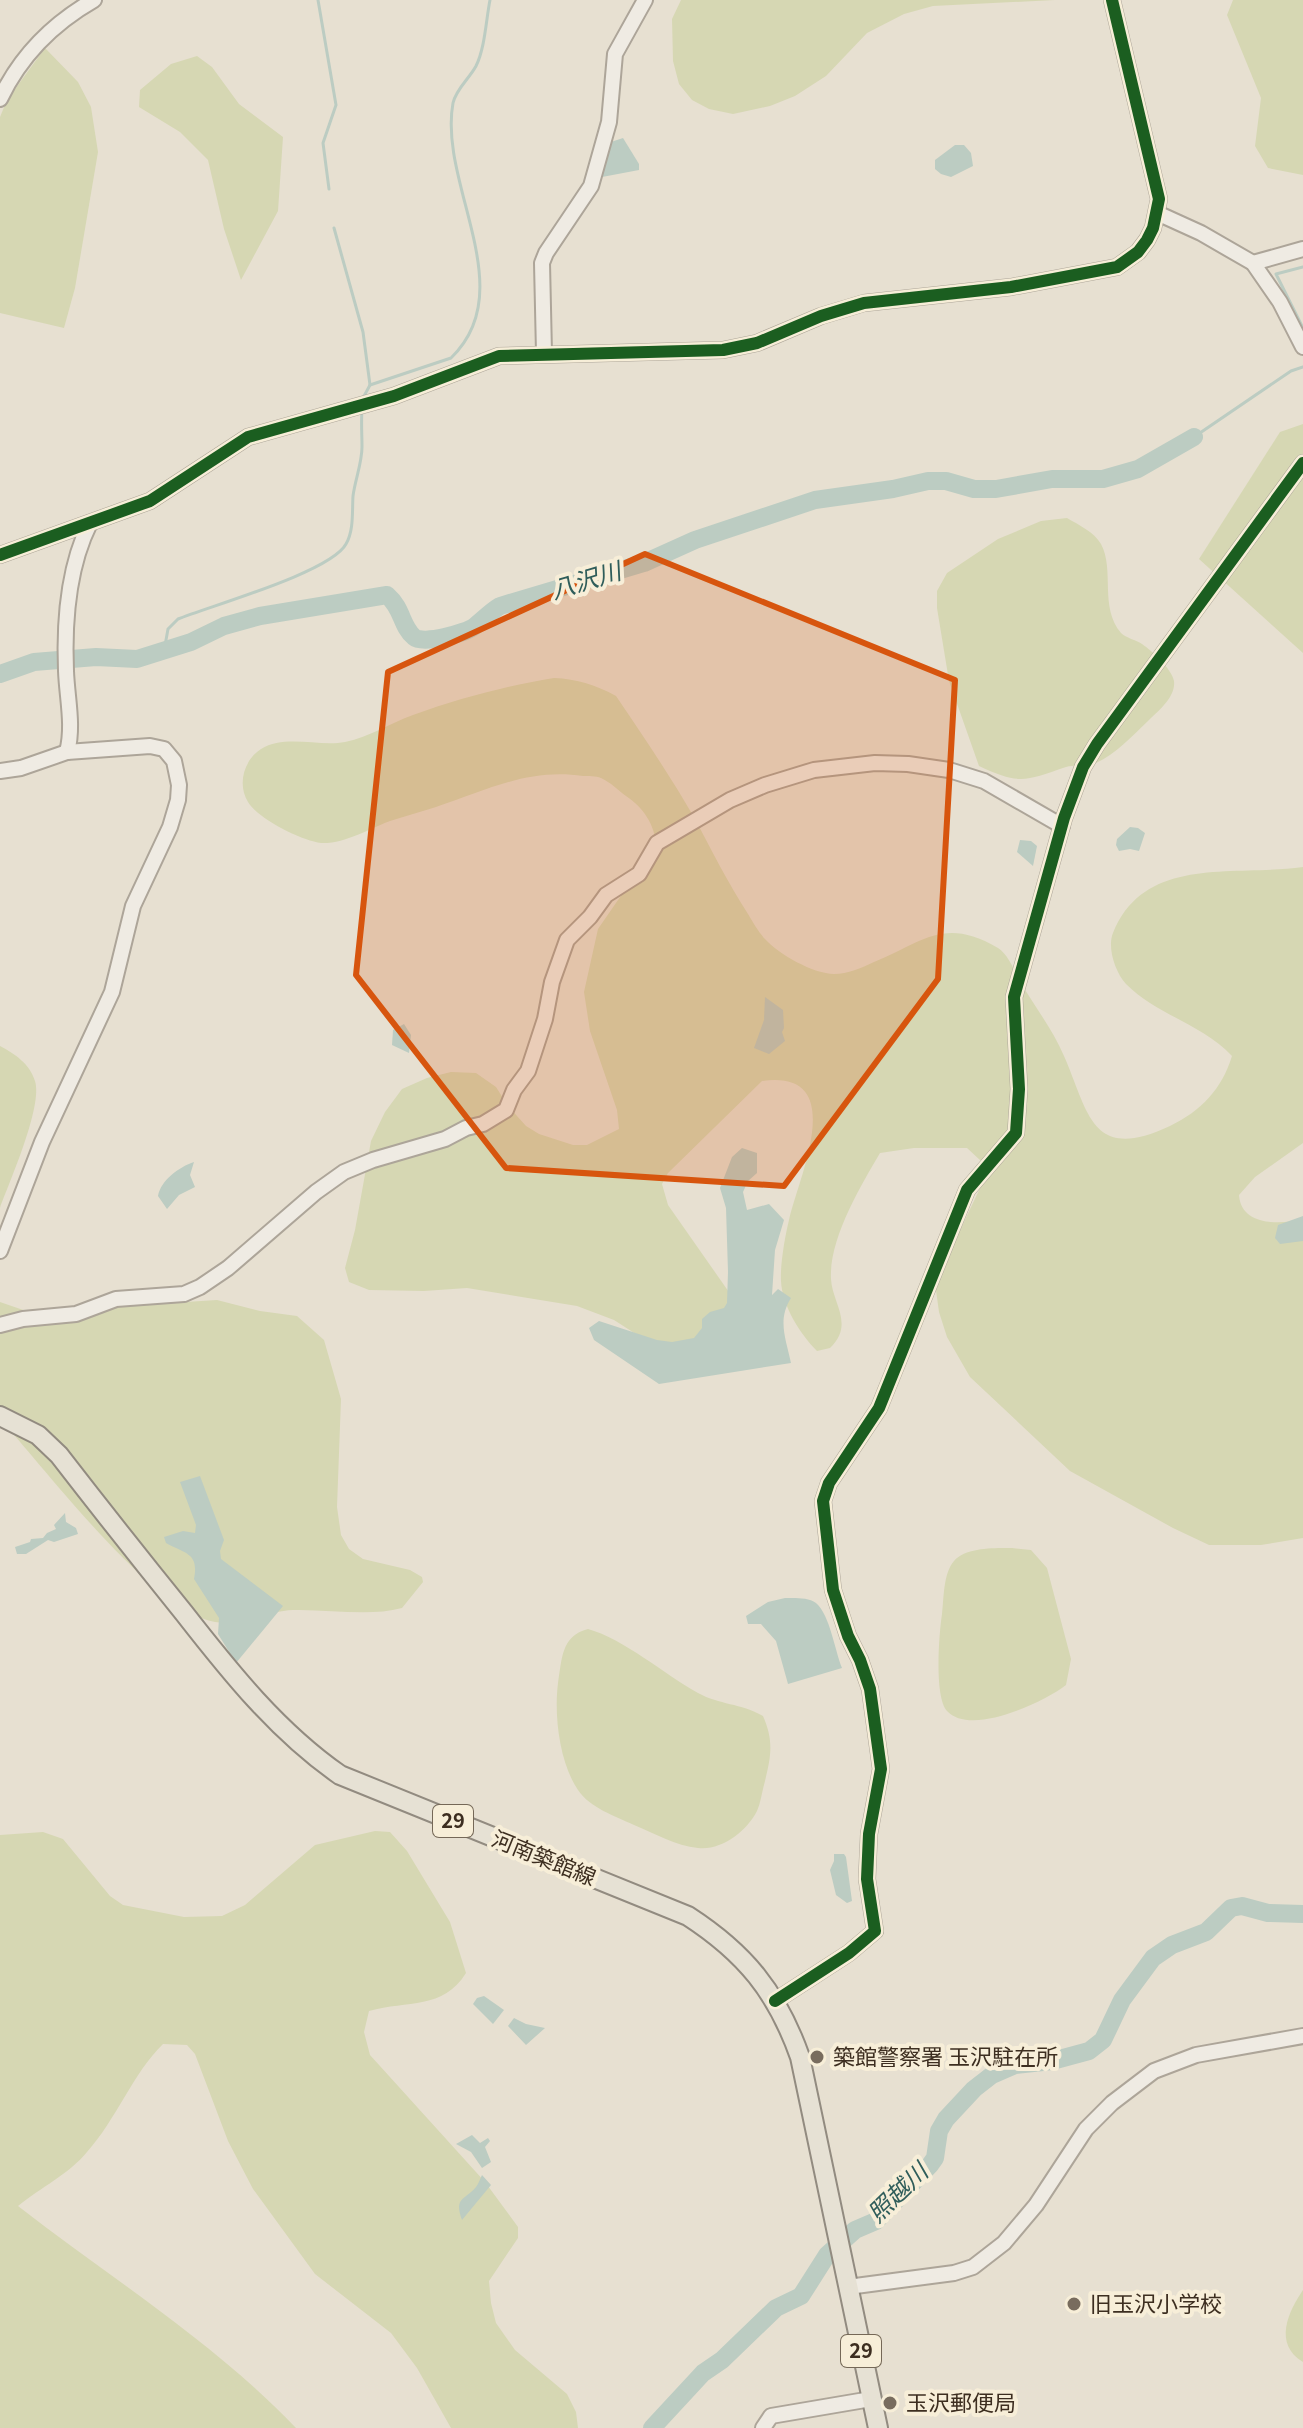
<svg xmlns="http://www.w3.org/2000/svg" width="1303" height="2428" font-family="Georgia,'Noto Sans JP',serif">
<rect width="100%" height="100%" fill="#e7e0d1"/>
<g fill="#d6d7b3">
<polygon points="681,0 1055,0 933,6 904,14 867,33 826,76 795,96 770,106 733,114 709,109 692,100 679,84 673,61 672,19"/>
<polygon points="1233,0 1303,0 1303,175 1268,168 1255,146 1261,98 1227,15"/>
<polygon points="45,48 78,82 91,107 98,152 75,288 64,328 0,313 0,117 7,100"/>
<polygon points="197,56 212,67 239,104 283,137 278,211 241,280 224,229 208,160 180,132 139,107 140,90 171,64"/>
<polygon points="1303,424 1303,653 1199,559 1280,432"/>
<path d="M1067,518C1079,525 1094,532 1101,544C1115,570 1099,607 1121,633C1126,638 1136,640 1142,644C1152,651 1172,669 1174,681C1176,697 1158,711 1148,721C1132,736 1116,754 1096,763C1087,768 1076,764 1066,767C1025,781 1020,785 979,766L949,681L937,608V591L947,573L998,539L1041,521Z"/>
<path d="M554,678C577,679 596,685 616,696C643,736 671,777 695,819C712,851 728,883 748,914C753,922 758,932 765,939C778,954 814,974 834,974C848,974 861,968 874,962C923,942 944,916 998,948C1008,954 1015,972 1021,983C1035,1007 1053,1030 1064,1056C1089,1113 1091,1163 1170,1126C1201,1111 1222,1089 1232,1056C1202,1024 1157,1015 1126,984C1115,972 1107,947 1113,933C1145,854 1235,877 1303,867V1143L1255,1177L1239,1195C1241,1226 1280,1225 1303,1219V1538L1261,1545H1209L1173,1528L1070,1471L970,1377L947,1337L939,1312L935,1283L981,1186V1161L967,1148H914L880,1153C860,1187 829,1239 831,1279C832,1303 855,1324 830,1348L817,1351C801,1335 782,1306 781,1281C780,1265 785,1236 789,1220C798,1178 851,1069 762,1081L668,1173L662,1184L668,1205L745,1315L697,1359L642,1338L614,1320L577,1306L467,1288L424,1291L369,1290L349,1282L345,1268L355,1230L371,1141L385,1112L402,1089L427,1078L451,1072L476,1073L496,1087L508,1106L526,1126L539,1134L573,1145H587L619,1129L617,1110L590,1031L584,992L598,929L656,845C655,825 643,807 626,796C618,790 610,782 601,778C596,776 588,776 583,776C528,768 487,790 436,807C421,812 405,816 390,821C368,829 345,844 321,843C302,841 258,819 248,802C237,784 244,760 261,749C285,734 319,747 345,742C370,737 390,723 413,715C460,698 505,686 554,678Z"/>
<path d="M0,1046C15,1054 30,1064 35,1081C43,1106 10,1181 0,1208Z"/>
<path d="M217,1300L260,1311L297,1316L324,1340L341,1399L337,1507L341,1535L349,1549L363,1559L410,1570L422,1577L423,1582L402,1608C369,1617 329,1609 293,1610C268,1611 241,1626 215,1622C154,1613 44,1467 0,1419V1302L29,1312Z"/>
<path d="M1012,1548L1031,1550L1047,1568L1071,1659L1066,1685C1044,1702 971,1737 947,1711C934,1696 939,1634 942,1614C944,1598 943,1574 954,1561C966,1547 995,1548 1012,1548Z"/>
<path d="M588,1629C624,1639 664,1674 698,1693C720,1705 740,1703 763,1716C774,1741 771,1756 765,1781C762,1791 761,1802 757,1811C747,1831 721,1851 698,1848C676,1846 654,1833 634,1825C615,1816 590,1808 578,1790C559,1762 554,1715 558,1683C562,1659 561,1636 588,1629Z"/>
<path d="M375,1831L390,1832L407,1851L450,1922L466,1973C443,2010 408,2000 369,2011L364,2032L370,2055L485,2182L518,2227V2238L489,2281L491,2303L496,2323L515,2350L567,2394L576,2412L578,2428H451L417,2368L391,2333L315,2274L253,2189L228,2141L195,2054L187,2045L163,2044C133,2073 116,2120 87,2152C69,2174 40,2188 18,2206C112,2279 214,2342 296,2428H0V1835L43,1832L63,1839L110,1896L123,1905L184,1917L222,1916L245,1905L315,1845Z"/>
<path d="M1303,2290V2362C1273,2344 1288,2312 1303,2290Z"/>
</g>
<g fill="#bcccc2">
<polygon points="623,138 639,164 639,170 602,177 608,143"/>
<polygon points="955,145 964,145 971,153 973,166 951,177 941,174 935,169 935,160"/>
<polygon points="1130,827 1138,828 1145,833 1139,851 1130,849 1119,851 1116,845 1117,839"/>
<polygon points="1020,840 1031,841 1037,846 1033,866 1017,852"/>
<polygon points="765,997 783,1010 784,1028 782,1032 785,1041 769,1054 754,1048 764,1020"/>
<polygon points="404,1024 411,1035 409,1053 392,1045 393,1030"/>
<path d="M742,1148L757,1153V1173L748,1181L743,1192L747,1210L769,1204L784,1220L775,1250L772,1295L778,1289L791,1298C777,1320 786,1339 791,1363L659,1384L594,1340L589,1328L599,1321L657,1340L672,1342L694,1338L702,1328V1319L710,1312L724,1308L727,1303L728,1272L726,1208L720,1188L732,1157Z"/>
<path d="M194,1162L190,1175L195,1187L179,1195L167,1209L158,1196C161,1180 179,1167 194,1162Z"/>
<polygon points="1303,1216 1303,1241 1280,1244 1275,1238 1278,1225"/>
<path d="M200,1476L224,1540L220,1551L221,1559L283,1606L236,1663L218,1634L219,1618L194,1579C199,1553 186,1554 166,1543L164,1537L183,1531L195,1533L196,1525L180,1482Z"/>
<polygon points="65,1513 66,1522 76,1528 78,1534 54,1542 48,1540 26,1554 17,1554 15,1547 30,1542 31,1539 43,1538 47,1533 56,1529 54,1525"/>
<path d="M785,1598C794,1598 808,1597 816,1603C830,1615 835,1651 842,1668L788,1684L776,1641L761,1624H748L746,1616L768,1602Z"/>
<polygon points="834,1854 844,1854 846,1857 852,1901 847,1903 836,1895 830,1870 834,1861"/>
<polygon points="484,1996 504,2010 493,2024 473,2004 477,1998"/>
<polygon points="514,2018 526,2024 545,2028 526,2045 508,2026"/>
<polygon points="472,2135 480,2143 488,2138 490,2141 485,2147 491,2162 482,2168 471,2152 456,2144"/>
<path d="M482,2175L491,2185L462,2220C454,2197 464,2201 476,2187C479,2183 480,2179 482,2175Z"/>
</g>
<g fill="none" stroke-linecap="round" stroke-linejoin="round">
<g stroke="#bcccc2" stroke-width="3">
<polyline points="318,0 336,105 323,143 329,189"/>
<polyline points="334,228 363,332 370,385 363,398"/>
<polyline points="1303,267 1276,274 1303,328"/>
<path d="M370,385L451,358C522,290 438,184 453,103C456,89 469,79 476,66C485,48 486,20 490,0"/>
<polyline points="1194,437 1291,371 1303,367"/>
<path d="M164,651L168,629L178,619C213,605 331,572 346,544C354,530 352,512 353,496C355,480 362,463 362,447C362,435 361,422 362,410"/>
</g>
<g stroke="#bcccc2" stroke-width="18">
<path d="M0,674L34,662L96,657L137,659L191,642L224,626L260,616L387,595C403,609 401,626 414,637C423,645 466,633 475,626C484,619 490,612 500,606L644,563L695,540L815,500L893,489L928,481H946L974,489H996L1052,479H1103L1138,469L1194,437"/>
<polyline points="652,2428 703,2373 722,2360 776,2308 801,2296 827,2255 855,2230 876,2221 930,2165 935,2158 939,2131 946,2119 974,2089 992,2075 1015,2065 1052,2061 1089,2051 1103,2040 1122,2000 1153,1958 1172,1945 1206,1932 1231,1908 1242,1906 1268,1913 1303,1914"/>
</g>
<g stroke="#ada599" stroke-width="18">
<g id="minor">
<path d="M0,99C21,55 52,24 94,0"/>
<polyline points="1157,213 1201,233 1253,263 1280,302 1303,347"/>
<polyline points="1253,263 1303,249"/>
<polyline points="544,353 542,263 546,253 591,186 609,122 615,54 645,0"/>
<polyline points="0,555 150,501 248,437 394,396 499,356 723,350 757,343 821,316 864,303 1011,287 1117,267 1138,252 1147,240 1153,228 1159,199 1112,0"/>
<path d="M67,752C74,726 67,698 66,671C64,622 68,567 90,523"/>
<polyline points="0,771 21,768 67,752 150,746 164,749 174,761 179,785 178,800 170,827 133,906 112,992 42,1142 0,1251"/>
<polyline points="0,1325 23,1319 76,1314 116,1299 184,1294 200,1287 228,1268 316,1192 344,1172 373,1160 445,1139 466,1128 483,1124 506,1110 514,1090 528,1071 545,1019 552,982 567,940 590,917 606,895 639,874 657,843 730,800 765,785 814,770 875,763 908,764 949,770 984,781 1062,826"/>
<polyline points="775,2001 849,1953 875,1931 867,1879 869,1834 881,1769 870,1689 860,1660 848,1636 833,1590 823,1501 829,1483 879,1408 967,1190 1016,1133 1019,1089 1014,997 1064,818 1083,767 1097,744 1303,463"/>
<polyline points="848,2287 954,2273 973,2267 1004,2243 1036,2205 1086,2129 1112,2103 1154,2071 1196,2055 1303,2036"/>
<polyline points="763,2428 771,2416 871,2399"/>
</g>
</g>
<g stroke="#928b80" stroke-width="22">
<path id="major" d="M0,1416L38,1435L59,1455C100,1508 142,1561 184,1613C230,1672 278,1732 340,1775L688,1916C745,1953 777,1992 800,2057L878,2428"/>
</g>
<use href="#minor" stroke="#efebe3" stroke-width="14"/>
<use href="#major" stroke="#e6e1d4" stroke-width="18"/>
<g stroke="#f7eed8" stroke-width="17">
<g id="cycleway">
<polyline points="0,555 150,501 248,437 394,396 499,356 723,350 757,343 821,316 864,303 1011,287 1117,267 1138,252 1147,240 1153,228 1159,199 1112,0"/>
<polyline points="775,2001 849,1953 875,1931 867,1879 869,1834 881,1769 870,1689 860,1660 848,1636 833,1590 823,1501 829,1483 879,1408 967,1190 1016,1133 1019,1089 1014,997 1064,818 1083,767 1097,744 1303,463"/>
</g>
</g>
<use href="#cycleway" stroke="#1b5e20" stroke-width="12"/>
</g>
<path fill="#d7550e" fill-opacity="0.2" stroke="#d7550e" stroke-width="6" stroke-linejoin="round" d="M645,554L955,680L938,979L784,1186L506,1168L356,975L388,672Z"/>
<g fill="#786c5e" stroke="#f7eed8" stroke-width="3">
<circle cx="817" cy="2057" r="8"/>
<circle cx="1074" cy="2304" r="8"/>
<circle cx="890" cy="2403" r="8"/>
</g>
<g text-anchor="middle" stroke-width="8" stroke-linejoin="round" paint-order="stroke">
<g fill="#f7eed8" stroke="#756857" stroke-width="2">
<rect x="433" y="1805" width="40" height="32" rx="6"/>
<rect x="841" y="2335" width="40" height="32" rx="6"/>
</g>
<g font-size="20" font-weight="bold" fill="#3d2e20">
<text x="453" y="1828">29</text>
<text x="861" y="2358">29</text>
</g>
<g font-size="22" fill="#3d2e20" stroke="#f7eed8">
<text transform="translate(544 1858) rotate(22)" y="8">河南築館線</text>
</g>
<g font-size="22" fill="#3d2e20" stroke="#f7eed8" text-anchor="start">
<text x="833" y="2065">築館警察署 玉沢駐在所</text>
<text x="1090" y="2312">旧玉沢小学校</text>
<text x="906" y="2411">玉沢郵便局</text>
</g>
<g font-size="24" font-style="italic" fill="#2f5d5a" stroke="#f7eed8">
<text transform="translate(586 581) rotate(-17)" y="8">八沢川</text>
<text transform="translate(898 2193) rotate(-44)" y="8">照越川</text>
</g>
</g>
</svg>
